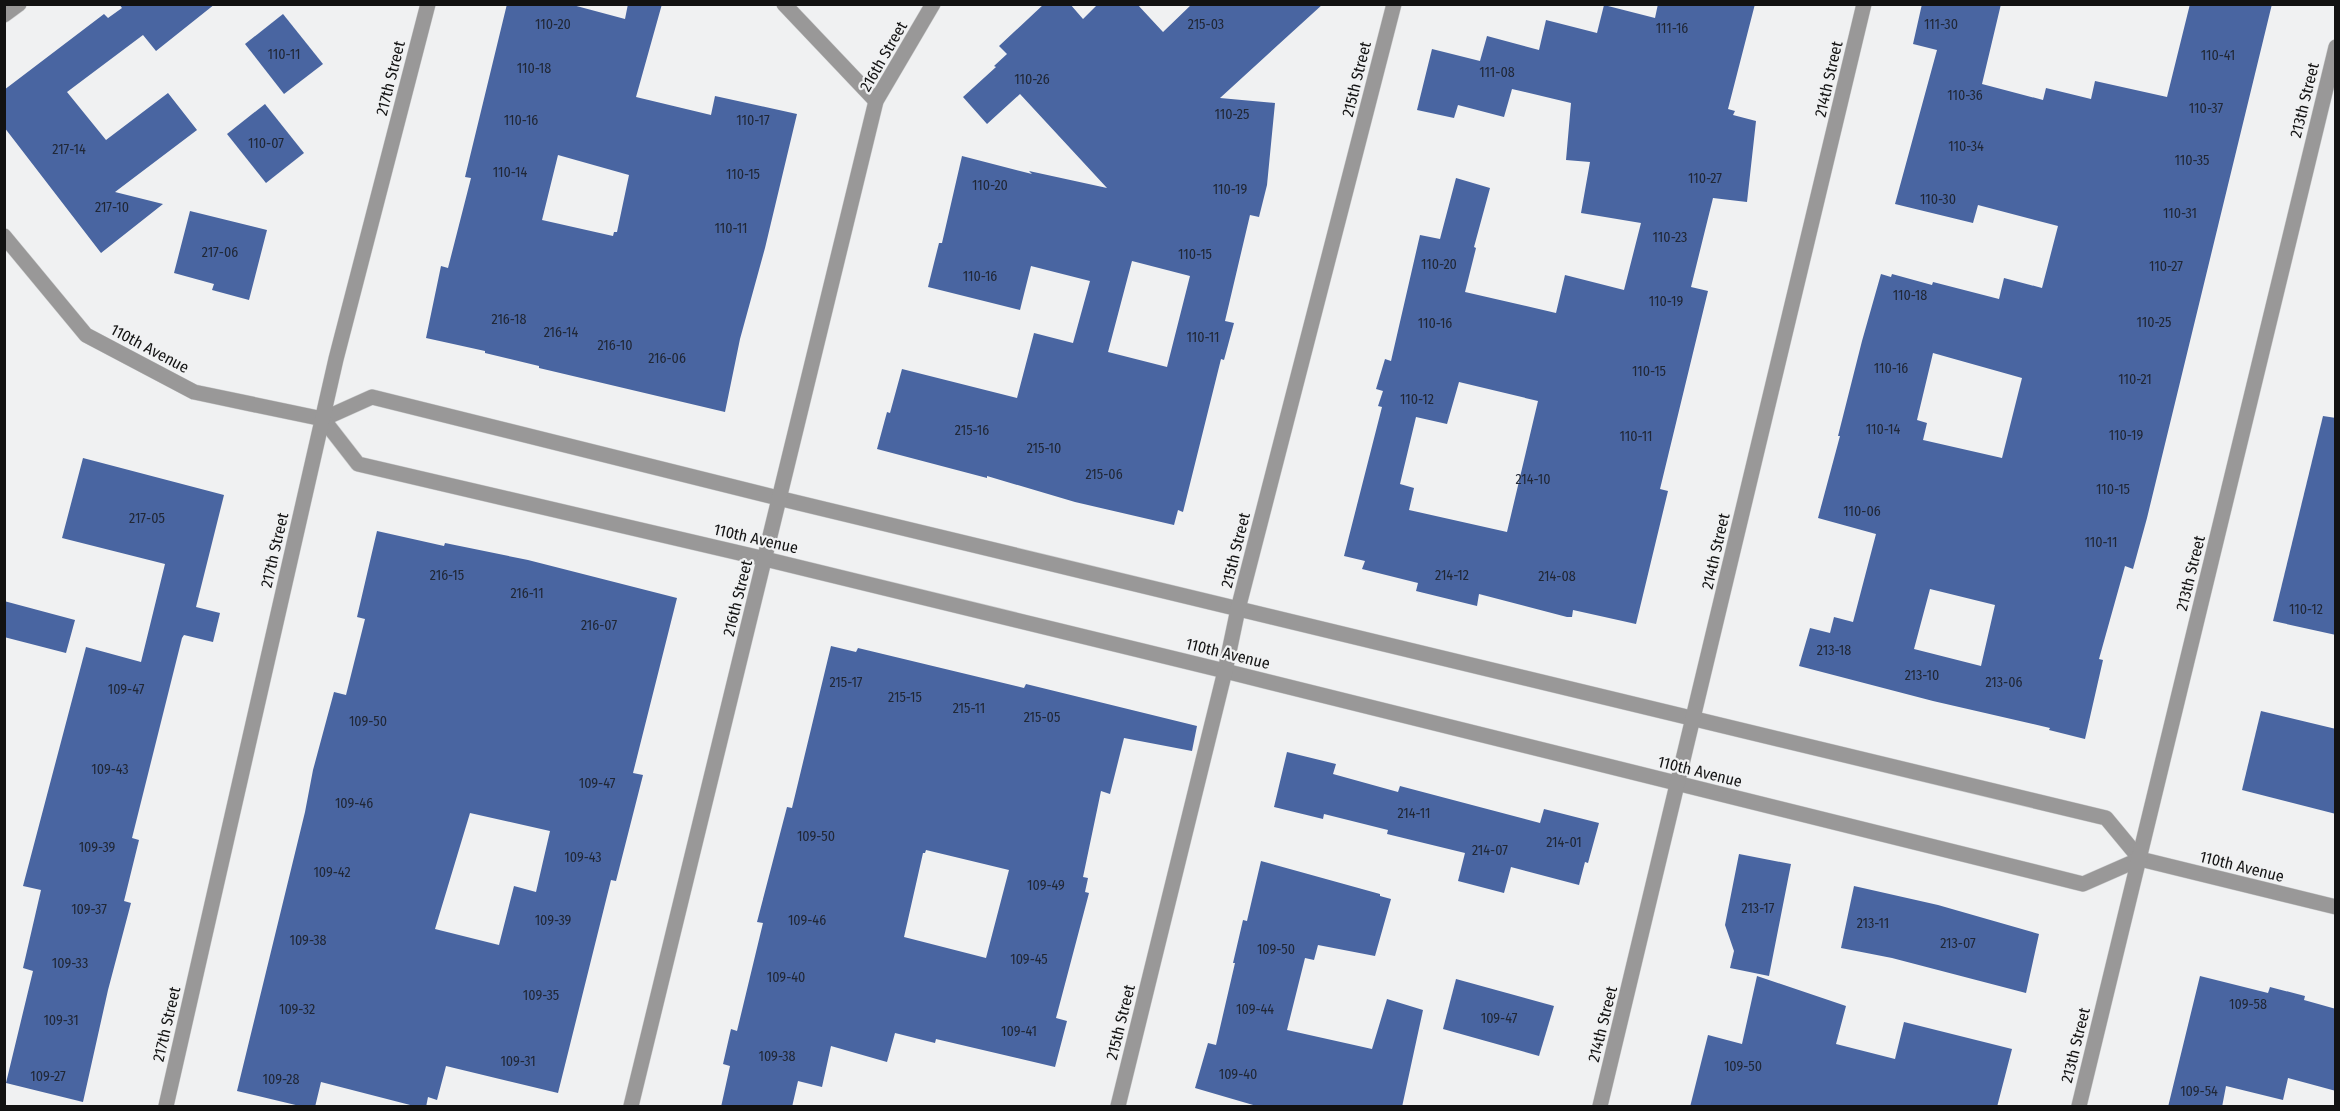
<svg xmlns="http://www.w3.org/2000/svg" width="2340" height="1111" font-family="'Fira Sans Condensed',sans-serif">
<rect width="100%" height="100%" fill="#f0f1f2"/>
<g fill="#4965a1" fill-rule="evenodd">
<polygon points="119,4 215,4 156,51 143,35 67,92 106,140 168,93 197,130 115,192 163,204 101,253 4,127 4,90 104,14 108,18 122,8"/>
<path d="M507,4H569L625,19L628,4H662L636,97L711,115L715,96L797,114L765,248L740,339L725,412L539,368V366L485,353V351L426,338L441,266L448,268L471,178L465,177ZM558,155L629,175L617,232H614L613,236L542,220Z"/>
<path d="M1044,4H1070L1083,19L1098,4H1137L1163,32L1192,4H1323L1220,98L1275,103L1267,185L1259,217L1250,215L1225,321L1234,323L1224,360L1221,359L1183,512L1178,510L1174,525L1075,502L987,476V478L877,449L887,412L890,413L902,369L1017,398L1034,333L1073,343L1090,281L1031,266L1020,310L928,287L939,243H942L962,156L1032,174L1029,171L1107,188L1020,94L987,124L963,97L996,67L994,66L1007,54L999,46ZM1132,261L1190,276L1167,367L1108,352Z"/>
<path d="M1658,4H1755L1728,109L1735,111L1733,115L1756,121L1747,202L1713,198L1691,287L1708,291L1660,489L1668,491L1636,624L1573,610L1572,617H1567L1479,594L1477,606L1416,591L1418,583L1362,569L1365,561L1344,556L1382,407L1378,406L1383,391L1376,389L1385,359L1391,361L1420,235L1440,239L1456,178L1490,188L1474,247L1476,248L1465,292L1556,313L1565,275L1624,290L1641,223L1581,213L1590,162L1566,160L1571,103L1512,89L1504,117L1458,105L1454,118L1417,110L1432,49L1480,61L1487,36L1539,50L1546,20L1597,33L1604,5L1655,18ZM1459,382L1538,401L1507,532L1409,510L1414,488L1400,484L1416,417L1447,424Z"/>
<path d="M1922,4H2001L1982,84L2043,100L2046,88L2091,99L2095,81L2167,97L2190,4H2272L2147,518L2133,569L2125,566L2099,659L2103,660L2085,739L2049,730L2050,728L1933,701L1799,666L1810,628L1830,633L1834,617L1853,622L1876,534L1818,518L1840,436H1838L1862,341L1881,274L1891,277L1892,274L1932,285L1933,282L1999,299L2004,278L2042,288L2058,226L1978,205L1973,223L1895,204L1937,50L1913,44ZM1933,353L2022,378L2002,458L1923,440L1927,423L1917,420ZM1930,589L1995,605L1981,666L1914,649Z"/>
<polygon points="283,14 323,64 284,94 245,44"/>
<polygon points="265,104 304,153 266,183 227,134"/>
<polygon points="190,211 267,230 249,300 212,290 214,284 174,273"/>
<polygon points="2323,416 2336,418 2336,635 2273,621"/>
<polygon points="83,458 224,495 196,607 220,613 213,642 184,635 182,638 132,838 139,840 124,901 131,903 108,990 83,1102 6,1083 33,971 23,968 41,890 23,886 86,647 141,662 165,564 62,538"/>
<path d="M377,531L444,546L445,543L528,560L677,598L633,773L643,775L616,881L611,880L558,1093L446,1066L437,1100L428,1097L426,1107H418L321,1082L315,1107H304L237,1091L305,812L313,770L334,692L346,695L365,619L357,617ZM470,813L550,831L536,892L514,886L499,945L435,929Z"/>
<polygon points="4,601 75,620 66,653 4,637"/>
<path d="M831,646L856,652L858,648L1024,688L1026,684L1197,726L1192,751L1124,738L1110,794L1101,791L1083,877L1088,878L1085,892L1089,893L1056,1018L1067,1021L1055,1067L936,1039L935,1043L895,1033L887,1062L831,1046L822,1087L798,1081L792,1107H721L730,1066L723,1064L731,1029L737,1031L763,923L757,922L787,807L792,808ZM926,850L1009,870L986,958L904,937L923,853H925Z"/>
<polygon points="2261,711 2336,729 2336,814 2242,790"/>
<polygon points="1287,752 1336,764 1333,774 1398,792 1400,786 1540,823 1544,809 1599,823 1588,863 1585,862 1579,885 1511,867 1504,893 1458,881 1465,853 1387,834 1388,830 1324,814 1323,819 1274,807"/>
<polygon points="1739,854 1791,864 1769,976 1730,968 1734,951 1725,925"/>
<polygon points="1261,861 1380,894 1380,896 1391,899 1375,956 1318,945 1314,960 1305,958 1287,1030 1372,1049 1387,999 1423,1010 1402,1107 1260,1107 1195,1088 1208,1043 1216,1045 1235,963 1233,963 1243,920 1247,921"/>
<polygon points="1854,886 1938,905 2039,934 2026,993 1892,958 1841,948"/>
<polygon points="1757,976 1846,1006 1836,1044 1895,1059 1904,1022 2012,1049 1997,1107 1690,1107 1708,1035 1742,1044"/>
<polygon points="2200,976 2268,993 2270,987 2305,996 2304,1000 2336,1009 2336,1091 2288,1078 2283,1100 2226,1086 2222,1107 2168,1107"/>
<polygon points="1456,979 1554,1006 1539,1056 1443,1029"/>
</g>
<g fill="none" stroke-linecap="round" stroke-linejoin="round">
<g stroke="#cccdce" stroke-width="16">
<g id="minor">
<polyline points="784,4 876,101"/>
<polyline points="4,15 19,4"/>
<polyline points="4,236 86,335 194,392 323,419 372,397 778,498 2106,818 2140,859 2336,907"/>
<polyline points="323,419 358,464 765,559 1225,671 2083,884 2140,859"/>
<polyline points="166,1106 336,359 428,4"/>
<polyline points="631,1106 876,101 933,4"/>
<polyline points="1118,1106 1225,671 1238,609 1394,4"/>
<polyline points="1600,1106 1864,4"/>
<polyline points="2079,1106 2336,47"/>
</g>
</g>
<use href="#minor" stroke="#999898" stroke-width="15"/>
</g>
<g text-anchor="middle" stroke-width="4.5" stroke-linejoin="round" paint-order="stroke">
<g font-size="14" fill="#202736">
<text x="553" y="29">110-20</text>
<text x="1206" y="29">215-03</text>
<text x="1941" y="29">111-30</text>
<text x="1672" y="33">111-16</text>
<text x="284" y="59">110-11</text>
<text x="2218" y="60">110-41</text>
<text x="534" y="73">110-18</text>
<text x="1497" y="77">111-08</text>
<text x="1032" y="84">110-26</text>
<text x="1965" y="100">110-36</text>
<text x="2206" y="113">110-37</text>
<text x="1232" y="119">110-25</text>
<text x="521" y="125">110-16</text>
<text x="753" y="125">110-17</text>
<text x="266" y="148">110-07</text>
<text x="1966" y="151">110-34</text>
<text x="69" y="154">217-14</text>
<text x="2192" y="165">110-35</text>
<text x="510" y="177">110-14</text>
<text x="743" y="179">110-15</text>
<text x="1705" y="183">110-27</text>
<text x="990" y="190">110-20</text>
<text x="1230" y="194">110-19</text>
<text x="1938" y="204">110-30</text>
<text x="112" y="212">217-10</text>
<text x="2180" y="218">110-31</text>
<text x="731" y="233">110-11</text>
<text x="1670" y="242">110-23</text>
<text x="220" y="257">217-06</text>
<text x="1195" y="259">110-15</text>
<text x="1439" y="269">110-20</text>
<text x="2166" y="271">110-27</text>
<text x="980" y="281">110-16</text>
<text x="1910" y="300">110-18</text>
<text x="1666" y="306">110-19</text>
<text x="509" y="324">216-18</text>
<text x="2154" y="327">110-25</text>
<text x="1435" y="328">110-16</text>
<text x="561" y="337">216-14</text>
<text x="1203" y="342">110-11</text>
<text x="615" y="350">216-10</text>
<text x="667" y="363">216-06</text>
<text x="1891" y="373">110-16</text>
<text x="1649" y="376">110-15</text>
<text x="2135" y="384">110-21</text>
<text x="1417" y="404">110-12</text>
<text x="1883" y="434">110-14</text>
<text x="972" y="435">215-16</text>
<text x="2126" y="440">110-19</text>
<text x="1636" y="441">110-11</text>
<text x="1044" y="453">215-10</text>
<text x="1104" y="479">215-06</text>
<text x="1533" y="484">214-10</text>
<text x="2113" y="494">110-15</text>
<text x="1862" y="516">110-06</text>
<text x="147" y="523">217-05</text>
<text x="2101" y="547">110-11</text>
<text x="447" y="580">216-15</text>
<text x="1452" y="580">214-12</text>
<text x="1557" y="581">214-08</text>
<text x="527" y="598">216-11</text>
<text x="2306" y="614">110-12</text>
<text x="599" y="630">216-07</text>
<text x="1834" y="655">213-18</text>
<text x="1922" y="680">213-10</text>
<text x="846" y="687">215-17</text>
<text x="2004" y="687">213-06</text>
<text x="126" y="694">109-47</text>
<text x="905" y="702">215-15</text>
<text x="969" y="713">215-11</text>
<text x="1042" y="722">215-05</text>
<text x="368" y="726">109-50</text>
<text x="110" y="774">109-43</text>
<text x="597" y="788">109-47</text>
<text x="354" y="808">109-46</text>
<text x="1414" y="818">214-11</text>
<text x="816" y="841">109-50</text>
<text x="1564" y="847">214-01</text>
<text x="97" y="852">109-39</text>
<text x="1490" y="855">214-07</text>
<text x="583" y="862">109-43</text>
<text x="332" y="877">109-42</text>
<text x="1046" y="890">109-49</text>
<text x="1758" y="913">213-17</text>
<text x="89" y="914">109-37</text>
<text x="553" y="925">109-39</text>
<text x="807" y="925">109-46</text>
<text x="1873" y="928">213-11</text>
<text x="308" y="945">109-38</text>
<text x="1958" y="948">213-07</text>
<text x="1276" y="954">109-50</text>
<text x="1029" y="964">109-45</text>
<text x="70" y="968">109-33</text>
<text x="786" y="982">109-40</text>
<text x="541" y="1000">109-35</text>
<text x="2248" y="1009">109-58</text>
<text x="297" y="1014">109-32</text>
<text x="1255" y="1014">109-44</text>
<text x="1499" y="1023">109-47</text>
<text x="61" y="1025">109-31</text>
<text x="1019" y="1036">109-41</text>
<text x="777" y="1061">109-38</text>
<text x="518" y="1066">109-31</text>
<text x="1743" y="1071">109-50</text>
<text x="1238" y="1079">109-40</text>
<text x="48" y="1081">109-27</text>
<text x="281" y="1084">109-28</text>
<text x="2199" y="1096">109-54</text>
</g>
<g font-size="16" fill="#121212" stroke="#f0f1f2">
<text transform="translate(883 56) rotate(-60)" y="6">216th Street</text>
<text transform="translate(390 78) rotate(-76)" y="6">217th Street</text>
<text transform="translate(1356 79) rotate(-76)" y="6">215th Street</text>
<text transform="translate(1828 79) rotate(-77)" y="6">214th Street</text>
<text transform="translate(2304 100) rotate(-76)" y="6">213th Street</text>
<text transform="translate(150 348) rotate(28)" y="6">110th Avenue</text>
<text transform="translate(756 538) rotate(13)" y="6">110th Avenue</text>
<text transform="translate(274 550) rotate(-77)" y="6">217th Street</text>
<text transform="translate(1235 550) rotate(-76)" y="6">215th Street</text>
<text transform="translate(1715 551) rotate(-77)" y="6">214th Street</text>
<text transform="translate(2190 573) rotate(-76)" y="6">213th Street</text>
<text transform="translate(737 598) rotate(-76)" y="6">216th Street</text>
<text transform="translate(1228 653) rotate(14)" y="6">110th Avenue</text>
<text transform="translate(1700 771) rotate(14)" y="6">110th Avenue</text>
<text transform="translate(2242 866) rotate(14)" y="6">110th Avenue</text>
<text transform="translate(1120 1022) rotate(-76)" y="6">215th Street</text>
<text transform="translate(166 1024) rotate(-77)" y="6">217th Street</text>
<text transform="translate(1602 1024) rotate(-76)" y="6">214th Street</text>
<text transform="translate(2075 1045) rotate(-76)" y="6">213th Street</text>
</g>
</g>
<rect width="2340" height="1111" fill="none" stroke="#121212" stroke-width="12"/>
</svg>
